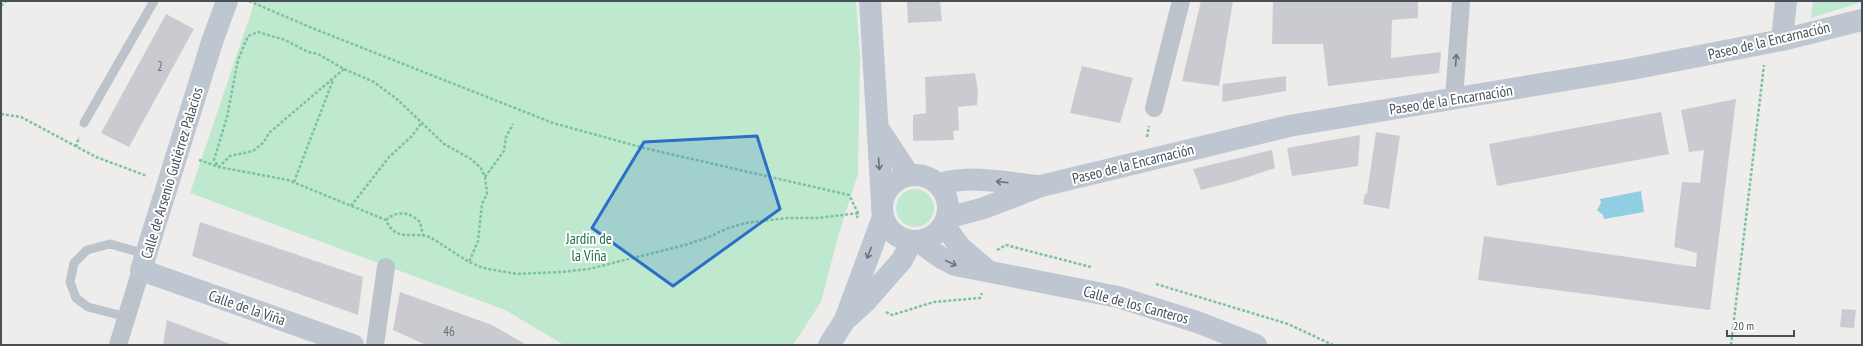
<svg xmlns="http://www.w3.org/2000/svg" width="1863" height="346" font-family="'PT Sans Narrow',sans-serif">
<rect width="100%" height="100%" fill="#efecec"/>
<g fill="#bee9cf">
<polygon points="255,1 856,1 860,56 858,174 839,233 821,302 793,345 564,345 505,310 190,193"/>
<polygon points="1813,1 1862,1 1862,2 1811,18"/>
<circle cx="915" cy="208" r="19"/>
</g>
<polygon fill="#8fcfe1" points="1641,191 1644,212 1604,219 1603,215 1597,210 1601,203 1600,199"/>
<g fill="#cacbd0">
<polygon points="907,1 940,1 942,21 908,23"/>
<polygon points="1201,1 1233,1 1219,86 1182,81"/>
<polygon points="1273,1 1418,1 1418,18 1392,20 1391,58 1441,52 1439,73 1328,86 1323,44 1272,44"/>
<polygon points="166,14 194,29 129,147 101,133"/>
<polygon points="1082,66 1133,78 1120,123 1070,113"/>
<polygon points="975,73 978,91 977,105 958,107 959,130 953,131 954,140 913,141 913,115 926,113 925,77"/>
<polygon points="1286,76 1286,91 1222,102 1223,84"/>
<polygon points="1736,99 1710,310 1478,280 1484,236 1696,267 1697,253 1674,247 1682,182 1700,183 1704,150 1689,152 1681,110"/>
<polygon points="1661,112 1669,154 1497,186 1489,144"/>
<polygon points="1376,132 1400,136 1389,209 1363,204 1365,194 1367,194"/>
<polygon points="1360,135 1358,166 1292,176 1287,148"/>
<polygon points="1272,150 1275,168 1236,181 1201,190 1193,169"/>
<polygon points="200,222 363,277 358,315 192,256"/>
<polygon points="400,292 492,325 527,345 426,345 393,330"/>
<polygon points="1842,309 1856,310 1854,328 1840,327"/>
<polygon points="167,320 233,345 163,345"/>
</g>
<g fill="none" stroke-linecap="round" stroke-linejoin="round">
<g stroke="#7ac3a0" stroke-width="2.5" stroke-dasharray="3 2" stroke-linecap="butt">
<polyline points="249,1 312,28 553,123 644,148 849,195 858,213 857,218"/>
<polyline points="1,6 6,1"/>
<polyline points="344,69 269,133 264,142 253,151 230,156 219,167 214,160 227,117 238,60 248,36 258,32 285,40 308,52 318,54 344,69 374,82 398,100 444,144 471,159 481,168 485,177 487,194 482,204 478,241 469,262"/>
<polyline points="1,114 21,117 96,157 147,176"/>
<polyline points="1147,137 1149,126"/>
<polyline points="76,147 79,137"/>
<path d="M199,160L219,167L288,180L386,220C396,243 412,231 430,237L469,262L483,268L517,274L560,272L589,269L685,245L709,237L726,229L745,223L787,218H818L859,213"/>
<polyline points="485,177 504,151 506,137 513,124"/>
<polyline points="294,182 333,80"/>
<polyline points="351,206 389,157 412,136 421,124"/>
<path d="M386,220C397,210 410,212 420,222L423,235"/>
<polyline points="997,250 1006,245 1091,267"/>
<polyline points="1156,284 1288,324 1333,345"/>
<polyline points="886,312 892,315 934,302 980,298 982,293"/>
<polyline points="1731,345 1764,65"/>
</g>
<g stroke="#bcc3ca" stroke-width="9">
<polyline points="84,123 154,1"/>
<polyline points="127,317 88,307 76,298 70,282 74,263 87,250 110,244 146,254"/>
</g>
<g stroke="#bcc3ca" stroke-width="18">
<polyline points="1454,99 1461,1"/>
<polyline points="1154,108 1181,1"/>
<polyline points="118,345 141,270"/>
<polyline points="375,345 386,267"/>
</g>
<g stroke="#bec7d1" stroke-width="22">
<polyline points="227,1 213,39 141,270 353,345"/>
<polyline points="870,1 882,202"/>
<polyline points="1782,40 1786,1"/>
<polyline points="878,128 909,175"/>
<circle cx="915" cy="208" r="33"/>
<path d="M939,184C972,175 1004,182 1037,186"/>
<polyline points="947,218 984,208 1041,186 1289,126 1632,69 1782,40 1862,20"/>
<polyline points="944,225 960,247 988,271"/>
<polyline points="918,241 940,257 955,265 1118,297 1197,322 1256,345"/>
<polyline points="846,317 883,217"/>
<polyline points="829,345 845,320 866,301 902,260 912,241"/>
</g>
</g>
<defs><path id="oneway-shaft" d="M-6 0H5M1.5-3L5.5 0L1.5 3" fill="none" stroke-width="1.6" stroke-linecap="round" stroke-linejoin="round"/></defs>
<use stroke="#6a727a" href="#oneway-shaft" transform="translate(1456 60) rotate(-86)"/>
<g stroke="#6b737c">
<use href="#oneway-shaft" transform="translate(879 164) rotate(86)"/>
<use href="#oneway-shaft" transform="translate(1002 182) rotate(-174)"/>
<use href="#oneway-shaft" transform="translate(869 253) rotate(111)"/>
<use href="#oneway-shaft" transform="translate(951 263) rotate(25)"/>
</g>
<path fill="#2b6fc9" fill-opacity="0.2" stroke="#2b6fc9" stroke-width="3" stroke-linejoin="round" d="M757,136L780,209L673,286L592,228L644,142Z"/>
<g text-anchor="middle" stroke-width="4" stroke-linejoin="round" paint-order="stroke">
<g font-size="13" fill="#686e75">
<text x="160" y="71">2</text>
<text x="449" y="336">46</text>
</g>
<g font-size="15" fill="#474f57" stroke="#fff">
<text transform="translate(1769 41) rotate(-13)" y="5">Paseo de la Encarnación</text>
<text transform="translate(1451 100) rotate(-9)" y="5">Paseo de la Encarnación</text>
<text transform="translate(1133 164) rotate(-14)" y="5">Paseo de la Encarnación</text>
<text transform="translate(172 173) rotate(-73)" y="5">Calle de Arsenio Gutiérrez Palacios</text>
<text transform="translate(1136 305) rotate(15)" y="5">Calle de los Canteros</text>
<text transform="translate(247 308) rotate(19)" y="5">Calle de la Viña</text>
</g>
<g font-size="15" fill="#207049" stroke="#fff">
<text x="589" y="244">Jardín de<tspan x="589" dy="17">la Viña</tspan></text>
</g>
</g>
<rect width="1863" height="346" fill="none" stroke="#474f57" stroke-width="4"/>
<path d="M1727 330v6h67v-6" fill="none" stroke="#474f57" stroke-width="2"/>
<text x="1733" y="330" font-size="12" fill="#474f57" stroke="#ffffff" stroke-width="3" paint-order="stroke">20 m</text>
</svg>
